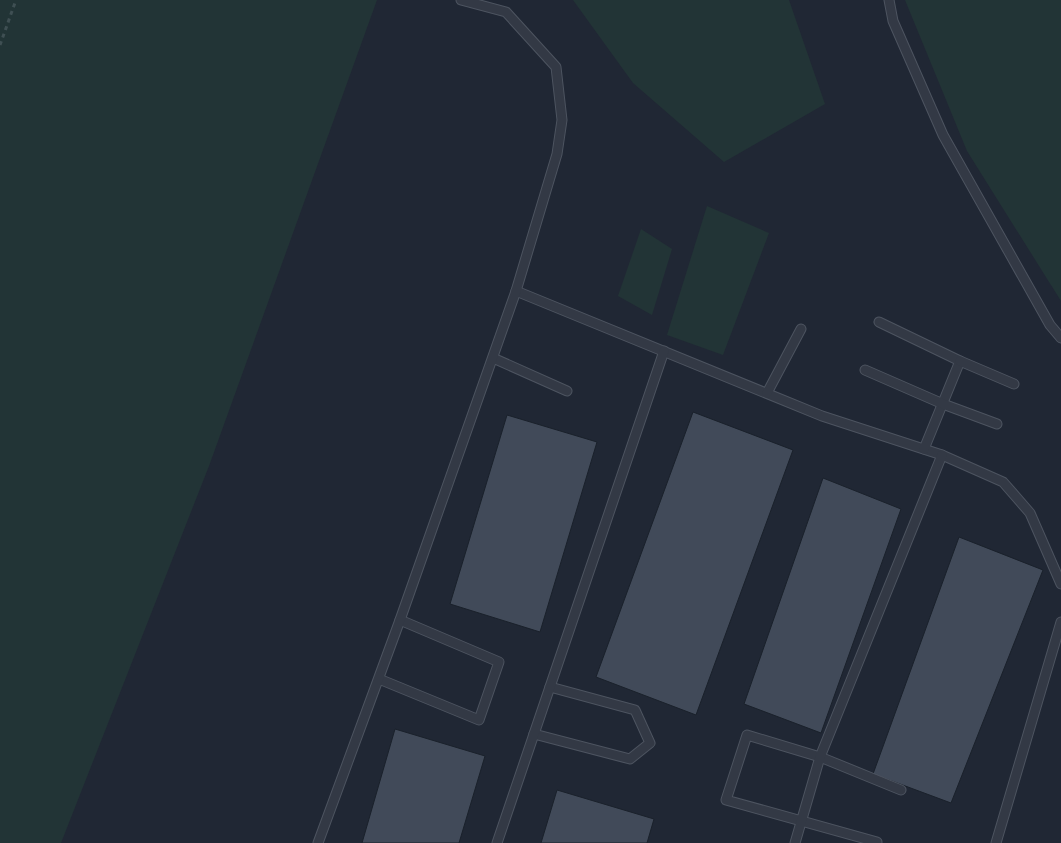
<svg xmlns="http://www.w3.org/2000/svg" width="1061" height="843" font-family="'Nunito Sans',sans-serif">
<rect width="100%" height="100%" fill="#202734"/>
<g fill="#223436">
<polygon points="0,0 377,0 209,466 61,843 0,843"/>
<polygon points="573,0 789,0 825,104 724,162 633,83"/>
<polygon points="905,0 1061,0 1061,301 967,151"/>
<polygon points="707,206 769,233 723,355 667,335"/>
<polygon points="641,229 672,249 652,315 618,296"/>
</g>
<g fill="#414a59" stroke="#1a212b">
<polygon points="693,412 793,450 696,715 596,677"/>
<polygon points="507,415 597,442 540,632 450,604"/>
<polygon points="823,478 901,509 821,733 744,704"/>
<polygon points="959,537 1043,570 951,803 873,774"/>
<polygon points="395,729 485,756 459,843 362,843"/>
<polygon points="557,790 654,819 647,843 541,843"/>
</g>
<g fill="none" stroke-linecap="round" stroke-linejoin="round">
<g stroke="#4d5460" stroke-width="11">
<g id="lane">
<polyline points="889,0 893,21 943,135 1050,325 1061,338"/>
<polyline points="516,291 822,416 942,455 1003,482 1030,513 1061,584"/>
<polyline points="879,322 960,361 924,449"/>
<polyline points="493,358 567,391"/>
<polyline points="960,361 1014,384"/>
<polyline points="865,370 943,404 997,424"/>
<polyline points="767,393 801,329"/>
<polyline points="379,679 479,720 499,662 400,620"/>
<polyline points="534,734 630,759 650,743 635,710 550,687"/>
<polyline points="877,842 726,800 747,735 820,757 901,790"/>
<polyline points="318,843 400,620 516,291 557,154 562,120 556,67 506,12 461,0"/>
<polyline points="497,843 664,351"/>
<polyline points="795,843 820,757 942,455"/>
<polyline points="996,843 1061,622"/>
</g>
</g>
<polyline stroke="#3f4f53" stroke-width="3" stroke-dasharray="4 4" stroke-linecap="butt" points="0,45 16,0"/>
<use href="#lane" stroke="#333945" stroke-width="9"/>
</g>
</svg>
